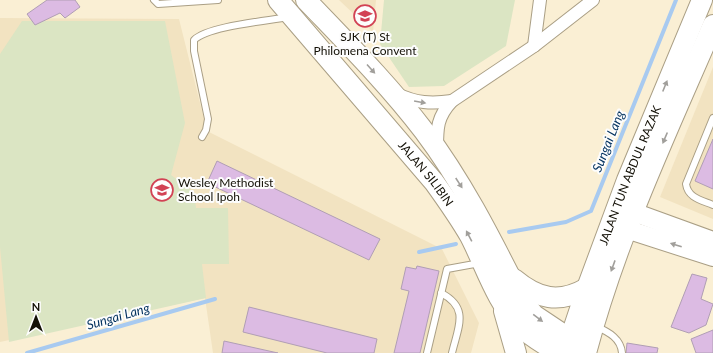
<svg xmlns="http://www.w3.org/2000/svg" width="713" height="353" font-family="Lato,sans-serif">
<rect width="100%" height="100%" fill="#faefd4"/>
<g fill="#f2e3c1">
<polygon points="339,0 376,0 373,32"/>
<polygon points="0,18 179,19 207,131 442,249 479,323 471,353 213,353 205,298 0,342"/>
<polygon points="713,67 713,219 660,197"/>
</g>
<g fill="#dbe5c3">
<polygon points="384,0 515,0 506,46 444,86 409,87 380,44"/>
<polygon points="22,21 165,21 185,123 171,175 194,192 196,208 228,208 229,264 202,264 206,298 9,342 0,247 0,54"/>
</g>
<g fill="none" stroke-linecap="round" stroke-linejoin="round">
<g stroke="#a8caf0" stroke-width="4">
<polyline points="509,232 566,222 591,211 676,0"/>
<polyline points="419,252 456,244"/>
<polyline points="27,353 215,299"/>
</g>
</g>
<g fill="#dcbbe3" stroke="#b09eb4">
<polygon points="47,0 75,0 80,7 65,18 60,13 35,25 27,14"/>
<polygon points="713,139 713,189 695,181"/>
<polygon points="217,161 380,239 369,260 207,183"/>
<polygon points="417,266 439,271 420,353 394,353 409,291 401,289 406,267 416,269"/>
<polygon points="692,274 707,278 701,299 713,304 706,325 689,333 671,327"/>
<polygon points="249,307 377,339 374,353 327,353 243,332"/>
<polygon points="713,330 713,353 696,353 691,339"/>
<polygon points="224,341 278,353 222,353"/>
<polygon points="627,343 658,348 657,353 626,353"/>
</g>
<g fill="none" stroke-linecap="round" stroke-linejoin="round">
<g stroke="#aa9f85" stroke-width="8">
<g id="lane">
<polyline points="154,0 158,4 218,0"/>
<path d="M713,118L686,184C688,198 701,200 713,205"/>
<path d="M202,137L206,130L208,119L194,51V40C208,26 267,21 288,17"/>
<path d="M441,293C470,308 458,327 452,353"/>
<path d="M597,327C609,332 621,339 622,353"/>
<polyline points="427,353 447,269 480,263"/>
</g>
</g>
<g stroke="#aa9f85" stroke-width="14">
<g id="street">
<polyline points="534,46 540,0"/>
<path d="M397,94C416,103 431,104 452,101"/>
<path d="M437,149C437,128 437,117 452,101L534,46L593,0"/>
</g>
</g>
<g stroke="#aa9f85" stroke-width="20">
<g id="secondary">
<polyline points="619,213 633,212 713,241"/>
<polyline points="619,219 626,229 713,257"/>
</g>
</g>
<g stroke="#aa9f85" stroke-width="22">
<g id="primary">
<path id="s1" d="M278,0L434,182C447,200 459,217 470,236C486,267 496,302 521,327C532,338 546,345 559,353"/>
<path d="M306,0C347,43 388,84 424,131C464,184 493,243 523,302L534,315L570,339L582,353"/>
<path d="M514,279C538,299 559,304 587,288"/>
<polyline points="504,311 516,353"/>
<path id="s2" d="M566,351L587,288L627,180L702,0"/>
<path d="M586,353C616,239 667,132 713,25"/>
</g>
</g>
<use href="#lane" stroke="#fff" stroke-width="6"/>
<use href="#street" stroke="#fff" stroke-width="12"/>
<use href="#secondary" stroke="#fff" stroke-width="18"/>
<use href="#primary" stroke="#fff" stroke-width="20"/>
</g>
<defs><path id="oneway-solid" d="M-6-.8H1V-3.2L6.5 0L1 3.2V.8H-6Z"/></defs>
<g fill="#a19f9b">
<use href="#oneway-solid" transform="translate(371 69) rotate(48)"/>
<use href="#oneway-solid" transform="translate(665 86) rotate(-68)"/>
<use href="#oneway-solid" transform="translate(420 102) rotate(10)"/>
<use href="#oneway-solid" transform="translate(665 138) rotate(113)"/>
<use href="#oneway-solid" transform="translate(459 183) rotate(57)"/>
<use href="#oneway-solid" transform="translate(469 236) rotate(-118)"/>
<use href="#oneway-solid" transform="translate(676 245) rotate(-162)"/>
<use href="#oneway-solid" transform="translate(613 266) rotate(110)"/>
<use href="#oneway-solid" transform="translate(538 318) rotate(37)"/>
</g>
<defs>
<g id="school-ring" transform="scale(1.15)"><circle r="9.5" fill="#fdfdfd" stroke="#d24254" stroke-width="1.5"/><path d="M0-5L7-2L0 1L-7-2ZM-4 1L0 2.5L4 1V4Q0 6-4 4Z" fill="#d24254"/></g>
</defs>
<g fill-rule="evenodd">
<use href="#school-ring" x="365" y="16"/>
<use href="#school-ring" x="162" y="190"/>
</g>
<g text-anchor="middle" stroke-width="4" stroke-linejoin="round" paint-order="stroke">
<g font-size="12" fill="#131006" stroke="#fdfdfd">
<text x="365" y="41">SJK (T) St<tspan x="365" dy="14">Philomena Convent</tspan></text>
<text x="178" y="187" text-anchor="start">Wesley Methodist<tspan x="178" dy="14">School Ipoh</tspan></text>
</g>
<g font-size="12" fill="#131006" stroke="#fdfdfd">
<text dy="4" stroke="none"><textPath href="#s1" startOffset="228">JALAN SILIBIN</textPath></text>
<text dy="4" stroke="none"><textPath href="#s2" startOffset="187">JALAN TUN ABDUL RAZAK</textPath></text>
</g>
<g font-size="13" font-style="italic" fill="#00305d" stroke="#fdfdfd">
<text transform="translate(608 141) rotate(-68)" y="5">Sungai Lang</text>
<text transform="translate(118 316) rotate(-16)" y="5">Sungai Lang</text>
</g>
</g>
<g transform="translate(36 317)" stroke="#fdfdfd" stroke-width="3" paint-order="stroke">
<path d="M0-3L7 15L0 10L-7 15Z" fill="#131006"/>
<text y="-6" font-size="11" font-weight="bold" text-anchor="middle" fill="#131006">N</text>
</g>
</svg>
